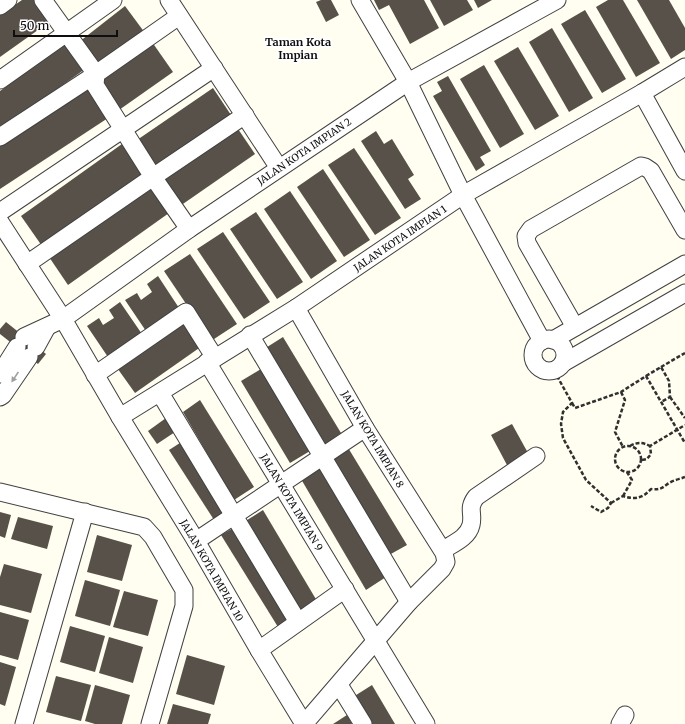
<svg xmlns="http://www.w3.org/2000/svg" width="685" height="724" font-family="Merriweather,serif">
<rect width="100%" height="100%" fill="#fffef0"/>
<g fill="#58514a">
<polygon points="22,0 38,0 52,20 0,57 0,15"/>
<polygon points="321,0 331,0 339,15 326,22 316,2"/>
<polygon points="374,0 424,0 439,28 410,44 389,5 379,10"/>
<polygon points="430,0 467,0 473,10 444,26"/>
<polygon points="474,0 492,0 478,8"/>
<polygon points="608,0 623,0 660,63 636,77 596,7"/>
<polygon points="637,0 669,0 685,28 685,50 671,59"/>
<polygon points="125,6 145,33 99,68 79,42"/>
<polygon points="585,10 626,79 602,93 561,24"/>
<polygon points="552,28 593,98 569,112 529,42"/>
<polygon points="152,42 173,72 119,110 98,79"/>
<polygon points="66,43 85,69 0,130 0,91"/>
<polygon points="518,47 559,116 535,130 494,61"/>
<polygon points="484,65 524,134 500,148 460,79"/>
<polygon points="448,76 491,151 480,157 485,165 476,171 433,96 442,91 437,82"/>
<polygon points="87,86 108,118 0,189 0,144"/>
<polygon points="213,88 231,115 154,166 137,140"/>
<polygon points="236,126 255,154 180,206 161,177"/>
<polygon points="376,131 384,144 392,139 414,175 408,179 421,199 405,209 361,141"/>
<polygon points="122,144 143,174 42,246 21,216"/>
<polygon points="354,148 401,218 375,235 328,165"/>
<polygon points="323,169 370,240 344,257 297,187"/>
<polygon points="148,182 169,213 68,285 47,254"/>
<polygon points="290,191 337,261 311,279 264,209"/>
<polygon points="256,212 303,282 277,299 230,229"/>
<polygon points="223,232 270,302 244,319 197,249"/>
<polygon points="190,254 237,324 211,341 164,271"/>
<polygon points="158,276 181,311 148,334 125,300 137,293 141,300 152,292 147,284"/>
<polygon points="120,302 144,337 110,360 87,326 99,318 103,325 114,318 109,310"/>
<polygon points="183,318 202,346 135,393 115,365"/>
<polygon points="6,322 46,354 38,364 0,334 0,329"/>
<polygon points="283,337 341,433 322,446 264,349"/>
<polygon points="261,369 310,451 290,463 241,381"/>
<polygon points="200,400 254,487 234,500 183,412"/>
<polygon points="166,418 175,432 157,444 148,431"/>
<polygon points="512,424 528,453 507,465 491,435"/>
<polygon points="183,441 230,513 216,523 169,450"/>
<polygon points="347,446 407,545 389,555 330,456"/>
<polygon points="319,468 386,577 366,590 301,479"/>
<polygon points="263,510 317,601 298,612 244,522"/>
<polygon points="0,512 11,515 5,538 0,536"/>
<polygon points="18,517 53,526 47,549 11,539"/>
<polygon points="235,527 291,618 278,627 221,535"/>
<polygon points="97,535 132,545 122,581 87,572"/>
<polygon points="4,564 42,574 31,613 0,605 0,577"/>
<polygon points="85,580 120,590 110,626 75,616"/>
<polygon points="124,591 158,600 148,636 113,627"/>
<polygon points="0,612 29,620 18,660 0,655"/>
<polygon points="70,626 105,636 95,672 60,662"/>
<polygon points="109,637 143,647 133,683 99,673"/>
<polygon points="187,655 225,666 214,705 176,694"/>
<polygon points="0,662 16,667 5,706 0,704"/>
<polygon points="56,676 91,685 81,721 46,712"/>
<polygon points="95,685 130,695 122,724 95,724 85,721"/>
<polygon points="372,685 395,724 370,724 353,697"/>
<polygon points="173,704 211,714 208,724 167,724"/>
<polygon points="347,715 352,724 333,724"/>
</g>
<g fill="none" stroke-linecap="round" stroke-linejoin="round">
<g stroke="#414141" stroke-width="19">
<g id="minor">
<polyline points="43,0 96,74 95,85 153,177 189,229"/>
<polyline points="169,0 279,168"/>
<polyline points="360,0 408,82 463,195 542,341"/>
<polyline points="0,6 8,0"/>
<polyline points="0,80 113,0"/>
<polyline points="642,93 685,171"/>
<polyline points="0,137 96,74 179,16"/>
<polyline points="0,212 214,68"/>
<polyline points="0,222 63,319 120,417 196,541 259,650 304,724"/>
<polyline points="27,264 153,177 245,115"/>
<polyline points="296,308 365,428 444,553 446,562 442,569 409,602 304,724"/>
<polyline points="575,327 527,243 526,236 531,229 641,166 645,167 651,171 685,230"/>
<polyline points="250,335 409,602"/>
<polyline points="24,337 63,319 189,229 408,82 557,0"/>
<circle cx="549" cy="355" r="16"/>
<polyline points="553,340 685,264"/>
<polyline points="36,347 47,327"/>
<polyline points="207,362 426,724"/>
<polyline points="563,363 685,293"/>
<polyline points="0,374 17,347"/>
<polyline points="95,375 186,312 215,358"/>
<polyline points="160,393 298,622"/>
<polyline points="0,397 3,395 29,357"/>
<polyline points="120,417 296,308 463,195 642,93 685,67"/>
<polyline points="0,492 144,527 153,537 184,590 184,606 150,724"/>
<polyline points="196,541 365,428"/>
<path d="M443,550C452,544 468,538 471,525C474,513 467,509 476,497L536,456"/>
<polyline points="259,650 345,589"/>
<polyline points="339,685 363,724"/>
<polyline points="24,724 85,512"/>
<polyline points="620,724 625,715"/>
</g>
</g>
<g stroke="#303030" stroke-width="2.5" stroke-dasharray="4 2" stroke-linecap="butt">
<polyline points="661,367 685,353"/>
<polyline points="557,376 572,403 563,412 561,424 563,438 586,480 611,503 608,508 601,512 591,506"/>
<polyline points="646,376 661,367 669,381 670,397 661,402"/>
<polyline points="621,392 625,400 615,432 623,447"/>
<polyline points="670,397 685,418"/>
<polyline points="572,403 575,408 621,392 646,376 685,443"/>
<circle cx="628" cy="459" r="13"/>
<path d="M630,446C637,442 642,442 650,446"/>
<polyline points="642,460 647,459 651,454 650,446 685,425"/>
<polyline points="623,496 632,480 627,472"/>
<path d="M611,503L623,496C635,500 643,498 651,489C661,490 662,488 669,483C674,480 680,479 685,477"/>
</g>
<use href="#minor" stroke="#fff" stroke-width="17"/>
</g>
<defs><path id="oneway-solid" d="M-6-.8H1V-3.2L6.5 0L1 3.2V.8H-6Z"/></defs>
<use fill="#9f9f9f" href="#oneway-solid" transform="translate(15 377) rotate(124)"/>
<g text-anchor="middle" stroke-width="4" stroke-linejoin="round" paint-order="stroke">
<g font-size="10" fill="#0e0e0e" stroke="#fff">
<text transform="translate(304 151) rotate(-34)" y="4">JALAN KOTA IMPIAN 2</text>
<text transform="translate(400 238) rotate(-34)" y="4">JALAN KOTA IMPIAN 1</text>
<text transform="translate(373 439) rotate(59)" y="4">JALAN KOTA IMPIAN 8</text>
<text transform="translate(292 502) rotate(59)" y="4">JALAN KOTA IMPIAN 9</text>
<text transform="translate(212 570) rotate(60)" y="4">JALAN KOTA IMPIAN 10</text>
</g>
<g font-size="11" font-weight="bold" fill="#0e0e0e" stroke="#fff">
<text x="298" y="46">Taman Kota<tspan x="298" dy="13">Impian</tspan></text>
</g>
</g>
<path d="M14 30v6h103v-6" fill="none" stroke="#0e0e0e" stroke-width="2"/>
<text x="20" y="30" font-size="12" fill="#0e0e0e" stroke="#ffffff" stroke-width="3" paint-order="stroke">50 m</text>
</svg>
